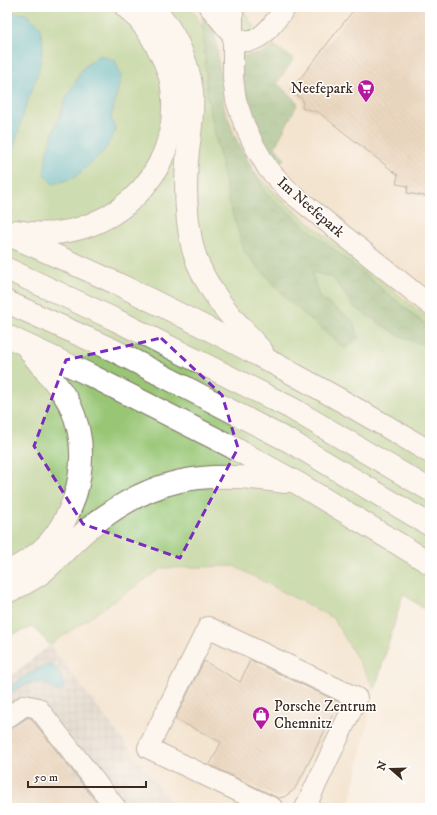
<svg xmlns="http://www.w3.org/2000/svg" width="437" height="815" font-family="'IM FELL DW Pica',serif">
<defs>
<pattern id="industrial-grid" width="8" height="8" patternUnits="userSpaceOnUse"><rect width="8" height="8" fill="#cbc3b8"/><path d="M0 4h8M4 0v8" fill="none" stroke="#a69f95"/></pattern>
<pattern id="forest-crowns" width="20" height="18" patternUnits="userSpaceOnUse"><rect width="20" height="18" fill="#7aab66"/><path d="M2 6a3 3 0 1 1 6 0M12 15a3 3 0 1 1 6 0" fill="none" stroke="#658b53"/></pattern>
<pattern id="building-back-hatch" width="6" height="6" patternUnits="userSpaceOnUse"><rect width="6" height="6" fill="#dabb96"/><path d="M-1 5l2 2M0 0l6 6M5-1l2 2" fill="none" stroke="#b2987a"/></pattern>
</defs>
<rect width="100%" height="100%" fill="#fff"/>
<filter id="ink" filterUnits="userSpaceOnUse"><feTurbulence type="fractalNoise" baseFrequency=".025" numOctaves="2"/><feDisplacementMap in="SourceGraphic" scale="8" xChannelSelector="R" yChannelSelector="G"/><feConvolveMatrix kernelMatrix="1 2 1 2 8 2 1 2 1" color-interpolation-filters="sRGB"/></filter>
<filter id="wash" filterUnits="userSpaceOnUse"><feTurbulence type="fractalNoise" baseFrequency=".012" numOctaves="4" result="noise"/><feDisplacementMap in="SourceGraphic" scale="16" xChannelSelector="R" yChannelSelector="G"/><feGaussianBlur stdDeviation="0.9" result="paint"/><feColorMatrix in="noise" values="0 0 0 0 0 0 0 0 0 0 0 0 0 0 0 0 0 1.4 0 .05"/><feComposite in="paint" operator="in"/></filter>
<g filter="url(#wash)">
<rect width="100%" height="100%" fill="#f9efe1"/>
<g fill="#ecd8ba">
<polygon points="189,7 430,7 430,320 292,209 240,159 226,133 196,15"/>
<polygon points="233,566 333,618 375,689 349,808 175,808 50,645 162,568"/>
</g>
<polygon fill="url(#industrial-grid)" points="50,645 175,808 7,808 7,679"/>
<g fill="#99c674" stroke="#6a7849">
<polygon points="7,7 189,7 196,15 209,41 217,105 240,159 292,209 430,320 430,613 403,594 375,689 333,618 234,566 162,568 50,645 33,627 7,636"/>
<polygon points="243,7 250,22 258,31 246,34 240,28"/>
</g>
<g fill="url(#forest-crowns)" stroke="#5a6a42">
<polygon points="202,14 209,14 216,40 224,107 235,137 266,194 430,328 430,344 425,346 398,335 354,307 333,278 312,272 319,297 352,320 359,337 345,349 290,302 245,253 230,206 207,96"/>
<path d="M272,44L294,59L277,83L298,103L275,147L285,159L278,163C263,144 247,121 243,97C241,83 241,69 240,56L259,54Z"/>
</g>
<g fill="#4ab6c5" stroke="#427072">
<polygon points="7,12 26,14 40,26 43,45 39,70 23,114 10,164 7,165"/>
<polygon points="99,55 115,60 121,76 111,118 116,130 104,151 74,178 53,184 44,175 47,150 66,98 83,68"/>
<path d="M48,663C57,667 66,680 63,690C56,695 48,683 38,682C26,681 17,691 7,694V690L28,674Z"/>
</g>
<g id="blocks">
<g fill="url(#building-back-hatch)">
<polygon points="356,7 430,7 430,197 407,193 408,186 396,184 398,175 318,112 302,108 303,100 291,90"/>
<polygon points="250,660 339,702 302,776 294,790 284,797 278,798 210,765 221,742 175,719 204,661 240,682"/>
<polygon points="28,717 31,718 101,808 7,808 7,731"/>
</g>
</g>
</g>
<g filter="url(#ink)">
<use href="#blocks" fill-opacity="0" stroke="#7e6f62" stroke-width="1"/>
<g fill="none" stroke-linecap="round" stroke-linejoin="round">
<g stroke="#7e6f62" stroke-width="22">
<g id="minor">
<path d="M209,7C217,15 226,29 234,36C255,54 274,22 286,7"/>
<polyline points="233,7 233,78 236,100 244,124 254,145 268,169 291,193 430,305"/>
<polyline points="7,718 25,705 38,708 116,808"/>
<polyline points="273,808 148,748 208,627 357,698 305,808"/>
</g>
</g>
<g stroke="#7e6f62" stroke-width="24">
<g id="highway">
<path d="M153,7C174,30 188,60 192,91C194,114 189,138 187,161C185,190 186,221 193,249C204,289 235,322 262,351"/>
<path d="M16,231C104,248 184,178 172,87C169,66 154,38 141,22C136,16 131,12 126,7"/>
<path d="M7,234C47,252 87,269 126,288C230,338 331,393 430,452"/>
<polyline points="7,269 116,320 291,408 430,490"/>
<polyline points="7,302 113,350 291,442 430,525"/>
<polyline points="7,336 90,375 232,447 299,484 430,563"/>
<path d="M7,572C22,565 38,555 49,543C81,505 91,450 70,405C59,384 41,367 28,348"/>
<path d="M7,592C20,586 33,580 44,571C59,558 73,542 88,529C151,477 205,469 284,482"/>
</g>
</g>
<use href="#minor" stroke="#fff" stroke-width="20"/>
<use href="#highway" stroke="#fff" stroke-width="22"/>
</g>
</g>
<path d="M0 0H437V815H0ZM161,338L222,395L238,448L180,558L83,524L34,446L66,360Z" fill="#f9efe1" fill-opacity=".55" fill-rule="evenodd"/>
<path fill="none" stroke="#7b2cbf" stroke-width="3" stroke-dasharray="8 5" stroke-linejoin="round" d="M161,338L222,395L238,448L180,558L83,524L34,446L66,360Z"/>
<defs>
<g id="supermarket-pin" transform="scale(0.9)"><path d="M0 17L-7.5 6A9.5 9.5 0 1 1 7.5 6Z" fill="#b5179e" stroke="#fff"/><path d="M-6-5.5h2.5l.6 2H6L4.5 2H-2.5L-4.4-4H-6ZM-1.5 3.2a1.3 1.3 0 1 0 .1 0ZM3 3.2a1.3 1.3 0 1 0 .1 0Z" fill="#fff"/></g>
<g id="shop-pin" transform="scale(0.9)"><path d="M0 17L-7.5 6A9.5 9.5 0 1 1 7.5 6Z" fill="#b5179e" stroke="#fff"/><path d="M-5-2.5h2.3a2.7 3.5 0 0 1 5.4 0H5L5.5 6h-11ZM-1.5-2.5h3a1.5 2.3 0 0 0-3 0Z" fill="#fff"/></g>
</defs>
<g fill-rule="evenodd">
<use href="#supermarket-pin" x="366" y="88"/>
<use href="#shop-pin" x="261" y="715"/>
</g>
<g text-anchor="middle" stroke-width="3" stroke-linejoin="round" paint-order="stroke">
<g font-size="15" fill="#3b2a1e" stroke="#fff" text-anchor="end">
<text x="353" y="93">Neefepark</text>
<text x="274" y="711" text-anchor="start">Porsche Zentrum<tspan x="274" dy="17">Chemnitz</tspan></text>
</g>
<g font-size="15" fill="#3b2a1e" stroke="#fff">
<text transform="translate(311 207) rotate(41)" y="5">Im Neefepark</text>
</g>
</g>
<rect width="437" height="815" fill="none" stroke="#fff" stroke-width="24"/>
<g transform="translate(391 769) rotate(290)" stroke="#ffffff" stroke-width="3" paint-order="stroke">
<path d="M0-3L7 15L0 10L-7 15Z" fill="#3b2a1e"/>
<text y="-6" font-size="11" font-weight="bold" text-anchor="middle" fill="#3b2a1e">N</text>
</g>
<path d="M28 781v6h118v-6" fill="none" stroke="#3b2a1e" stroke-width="2"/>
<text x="34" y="781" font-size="12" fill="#3b2a1e" stroke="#ffffff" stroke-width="3" paint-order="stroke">50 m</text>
</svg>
